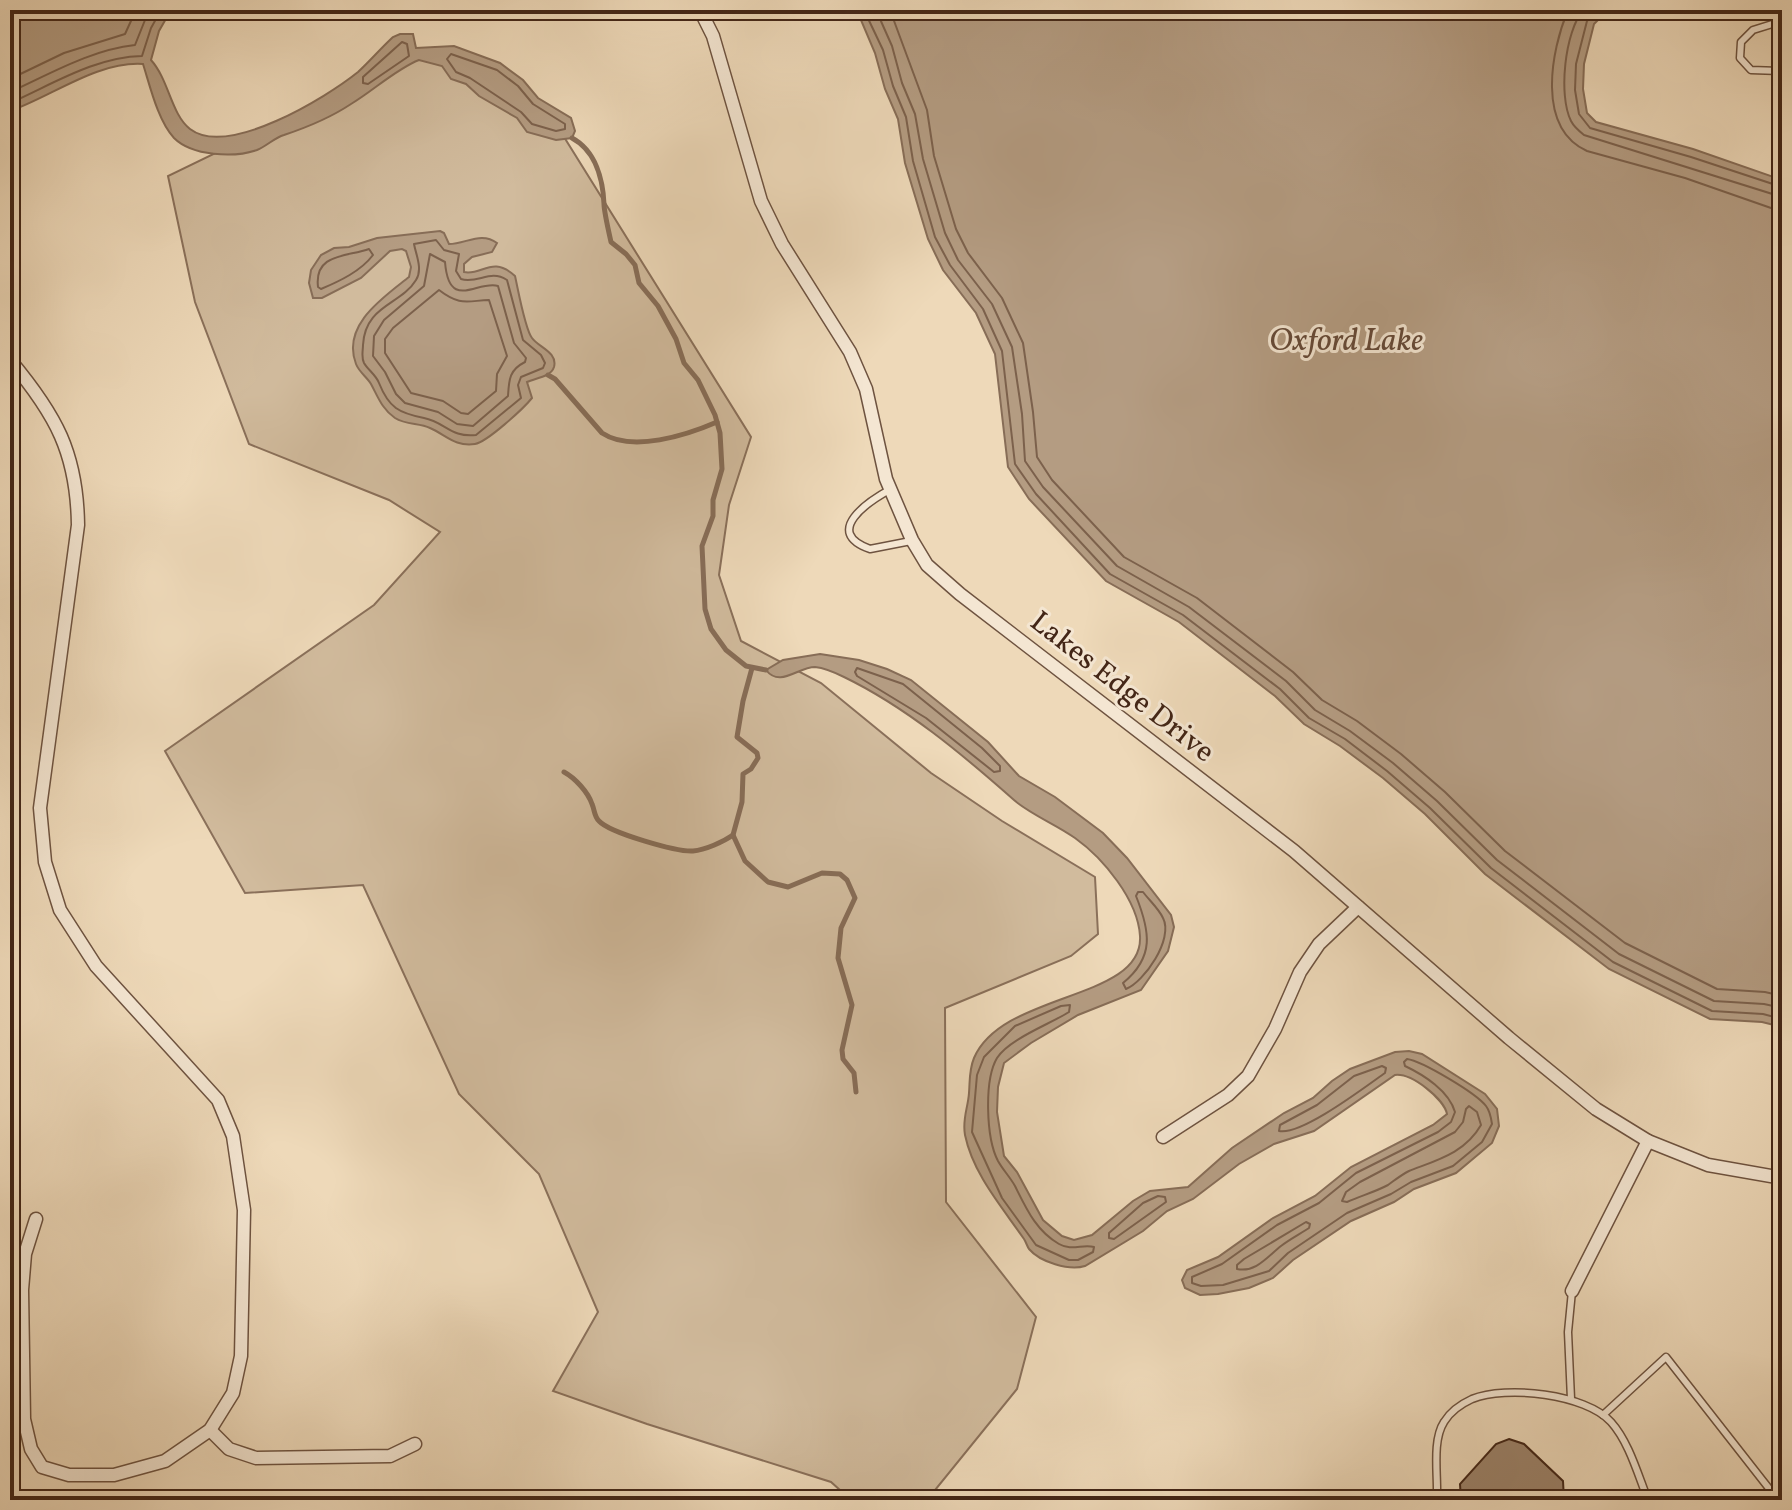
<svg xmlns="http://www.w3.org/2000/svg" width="1792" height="1510" font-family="Vollkorn,serif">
<rect width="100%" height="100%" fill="#eed9b9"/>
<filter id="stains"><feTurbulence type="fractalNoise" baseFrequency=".0025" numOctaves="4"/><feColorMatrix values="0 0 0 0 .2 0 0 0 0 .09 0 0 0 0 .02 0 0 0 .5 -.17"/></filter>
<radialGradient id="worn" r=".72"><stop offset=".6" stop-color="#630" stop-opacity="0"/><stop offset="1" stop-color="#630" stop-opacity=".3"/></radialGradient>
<polygon fill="#d1bb9d" stroke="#8a705a" stroke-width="2" points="407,53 466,62 559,129 751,437 729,505 719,575 741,641 821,683 931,773 1002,821 1095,877 1098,934 1071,956 945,1008 946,1202 1036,1317 1017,1389 927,1500 851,1500 831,1482 647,1424 553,1391 598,1312 539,1174 459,1094 363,885 245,893 165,751 374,605 440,532 389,500 249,444 195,302 168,176 368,79"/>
<g fill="#b49c82" stroke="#876d57" stroke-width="2">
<path d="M10,10H171L159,31L151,60C169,80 171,114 190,129C228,158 327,97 358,72C370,61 381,48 393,37L400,34H413L416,48L454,46L500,63L523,80L538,98L571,118L575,131L572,138L556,140L527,132L517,118L479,96L466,84L451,79L442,66L419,60C396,69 373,91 351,104C330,118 308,127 284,135C274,138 267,146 257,150C234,158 192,156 174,138C158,121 150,86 143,64C97,61 51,97 10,111Z"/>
<polygon points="853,10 1608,10 1594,24 1584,64 1583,89 1587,113 1596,122 1693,149 1782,180 1782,1027 1762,1022 1710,1019 1609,969 1485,874 1425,814 1383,778 1340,746 1304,724 1275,696 1179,622 1106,581 1029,499 1008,467 995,354 976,313 943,270 928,239 905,163 898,119 885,89 875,53 861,20"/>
<path d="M440,231L444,233L449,244C466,244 481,231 497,243L492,252L472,257L464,264V272C482,276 492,255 515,276C518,289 525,329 532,338C538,347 558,352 554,367C551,377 535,378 527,382L532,398C523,409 487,442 475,444C455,447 446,435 430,428C419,423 406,425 395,418C382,409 378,397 371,384C367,377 359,372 356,364C341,325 384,297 409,277L411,267L406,251L402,249L390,251L361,278L322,298H313L309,283L311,270L321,255L334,248L349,247L377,238Z"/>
<path d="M820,654L859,660L887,669L911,680L988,742L1019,776L1055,797L1103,833L1127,858L1171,915L1174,927L1168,951L1141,990L1078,1015L1031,1043L1004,1063L998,1087L997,1112L1004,1156L1017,1172L1043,1220L1062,1236L1074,1240L1092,1235L1133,1201L1150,1191L1188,1187L1232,1148L1284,1113L1313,1098L1332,1081L1350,1069L1395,1052L1409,1051L1422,1054L1485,1094L1497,1109L1499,1126L1492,1143L1456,1173L1414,1189L1394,1202L1351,1221L1293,1260L1273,1278L1249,1288L1218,1294L1200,1295L1185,1288L1182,1280L1187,1270L1218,1257L1273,1218L1315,1196L1351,1167L1433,1125L1447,1114C1444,1099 1412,1073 1395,1075L1314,1131L1274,1144L1239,1164L1193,1199L1167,1211L1143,1231L1085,1266C1069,1271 1040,1262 1029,1249C1027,1246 1026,1242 1024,1239C1002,1207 973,1174 965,1135C962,1119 968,1108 969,1093C970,1080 969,1070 974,1058C1003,991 1144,1001 1140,936C1138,900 1103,858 1075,838C1057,825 1030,814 1014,800C962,754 906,707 844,677C836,673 824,668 815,667C798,667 780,688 766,670L783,660Z"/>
</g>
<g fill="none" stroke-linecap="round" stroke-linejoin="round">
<g stroke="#7c614c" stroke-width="2">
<polyline points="864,10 883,50 893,86 906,117 913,161 935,237 950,265 983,309 1002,351 1015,464 1036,494 1110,574 1183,615 1280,689 1309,718 1345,739 1387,771 1430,808 1491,868 1613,962 1712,1011 1763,1014 1782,1019"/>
<polyline points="876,10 892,46 902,83 915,114 923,159 945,233 958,260 992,304 1012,347 1022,414 1025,461 1043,487 1117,566 1189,607 1286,681 1315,710 1350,731 1393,763 1437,801 1497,860 1619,954 1714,1001 1764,1004 1782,1008"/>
<polyline points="890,10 927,110 934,156 956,229 968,253 1002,298 1023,343 1033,412 1037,457 1052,480 1124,557 1197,598 1293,672 1322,700 1357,721 1401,754 1445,792 1505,851 1625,943 1717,989 1765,992 1782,996"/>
<path d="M1568,10C1551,51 1536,128 1587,151L1685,178L1771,208L1782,209"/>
<path d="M1583,10C1565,32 1558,95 1571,121C1574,127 1579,131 1584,135L1782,197"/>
<polyline points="1597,10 1587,21 1576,64 1575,90 1579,114 1590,128 1691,157 1782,187"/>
<polygon points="402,42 407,44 409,56 368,84 363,83 363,77"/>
<polygon points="451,54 497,70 518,86 533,104 565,124 565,129 556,131 532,124 521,112 470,78 456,72 447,59"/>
<polyline points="10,79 64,53 125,34 136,10"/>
<path d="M10,92C50,74 90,50 135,45L149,10"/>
<path d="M10,103C53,84 95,57 142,56L151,28L161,10"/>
<path d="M436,240L444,250L459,254L456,271L461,279C478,284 490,269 507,280L523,340L541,355L545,363L543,368L521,377L518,385L521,398L476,435C451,438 445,422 424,418C399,413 389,408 379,383C376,375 368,370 364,363C361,357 363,351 363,345C365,305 401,305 416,280C423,269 416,255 414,244Z"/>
<path d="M369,249L373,255C361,271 340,281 321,289L318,287C314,253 347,257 369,249Z"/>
<path d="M430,254L445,262C449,312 477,280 498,286L514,343L526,358L525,362C509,370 509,380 508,396L473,426L457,424L438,412L405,403L396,394L385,372L373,356L374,336L384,320L424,286Z"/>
<path d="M439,290C460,306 466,301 489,300L507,356L497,374L496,391L468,414L461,413L443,401L411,393L385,353V339L393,328Z"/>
<polygon points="857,668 903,684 982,748 1000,766 1000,771 994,772 926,718 857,676 855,672"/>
<path d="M1138,892H1143C1149,900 1159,909 1163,918C1174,939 1144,982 1126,989L1123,983C1155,957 1150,931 1136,896Z"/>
<path d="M1070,1005L1069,1012C1050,1024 1009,1039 997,1058C984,1080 986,1138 998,1161C1003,1170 1010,1177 1015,1186C1026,1208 1036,1231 1059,1244C1071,1251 1083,1244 1094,1247L1093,1252L1078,1260H1069L1036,1245L1002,1198L972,1132L977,1075L984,1057L1015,1026L1061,1006Z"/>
<path d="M1407,1059C1422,1061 1476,1093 1486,1106C1490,1111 1491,1117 1492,1124L1482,1142L1453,1166L1411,1182L1391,1194L1347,1213L1288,1253L1269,1271L1223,1285L1201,1286L1192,1283V1277L1222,1264L1277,1225L1319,1203L1356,1173L1438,1132L1451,1122L1455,1112C1449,1091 1424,1075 1405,1066L1404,1062Z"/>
<path d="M1382,1066L1386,1068L1385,1073C1365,1087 1301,1136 1279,1131L1280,1125L1317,1105L1354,1076Z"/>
<path d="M1469,1106L1477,1112L1481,1125C1465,1153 1437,1160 1409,1171C1401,1175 1395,1180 1388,1185C1375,1192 1360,1196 1347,1202L1342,1201L1346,1192L1360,1182L1455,1132L1463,1122L1466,1109Z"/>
<polygon points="1158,1196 1165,1197 1166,1202 1114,1239 1109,1238 1109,1233 1143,1203"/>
<path d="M1306,1222L1310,1224L1309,1228C1300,1234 1290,1239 1281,1246C1268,1256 1256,1273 1237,1269V1265L1244,1259Z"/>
</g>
<g stroke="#876d57" stroke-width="5">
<path d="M572,138C596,151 603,180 604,204C604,211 609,233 611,242L626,254L635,265L639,283L658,306L676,339L684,363L698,380L715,415L720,433L722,469L713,500V516L702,546L705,609L711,629L726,650L746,666L766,670"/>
<path d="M548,375L555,379L602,433C632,453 687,435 717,422"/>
<polyline points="752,668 743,701 737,737 757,753 758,758 751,769 743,774 742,802 733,835 745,861 768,882 788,887 822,873 840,874 847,880 855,898 841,928 838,958 852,1005 842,1050 843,1059 854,1073 856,1092"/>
<path d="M564,772C575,778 588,792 592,804C595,811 594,816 599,821C610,833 677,852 693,851C705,850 723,842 733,835"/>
</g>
</g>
<polygon fill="#9c836b" stroke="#432617" stroke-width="2" points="1509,1439 1524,1444 1563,1481 1564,1500 1461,1500 1460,1484 1496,1444"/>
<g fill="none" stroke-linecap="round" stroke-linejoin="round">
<g stroke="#6e5340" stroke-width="9">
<g id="service">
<polyline points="1782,21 1753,30 1741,42 1740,58 1751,70 1782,71"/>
<path d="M891,489C869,501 822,532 870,549L911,541"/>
<polyline points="1571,1399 1568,1332 1572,1291"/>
<polyline points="1603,1415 1666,1357 1778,1500"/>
<path d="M1437,1489C1437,1469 1433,1439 1444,1422C1450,1412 1461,1404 1472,1399C1506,1385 1586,1394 1611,1422C1629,1442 1638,1475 1648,1500"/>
</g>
</g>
<g stroke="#6e5340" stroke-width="15">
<g id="minor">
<polyline points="700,10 713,36 761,201 782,244 850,352 866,389 886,479 912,540 927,565 960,594 1294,851 1509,1038 1596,1109 1648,1141 1708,1165 1782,1178"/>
<path d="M10,360C56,415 77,453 78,525L40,808L45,862L60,910L96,966L218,1100L233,1136L244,1210L241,1356L233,1393L210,1430L165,1461L114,1475H69L42,1467L31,1449L24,1419L22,1290L25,1254L36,1219"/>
<polyline points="1163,1137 1228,1095 1248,1076 1275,1029 1300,972 1319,944 1358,907"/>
<polyline points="1572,1291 1648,1141"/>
<polyline points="210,1430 229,1449 256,1458 390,1456 415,1444"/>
</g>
</g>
<use href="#service" stroke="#f4e6d2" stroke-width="6"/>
<use href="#minor" stroke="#f4e6d2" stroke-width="12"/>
</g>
<g text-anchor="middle" stroke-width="6" stroke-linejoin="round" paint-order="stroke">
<g font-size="30" fill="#432617" stroke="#f4e6d2">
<text transform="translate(1123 686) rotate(38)" y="10">Lakes Edge Drive</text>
</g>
<g font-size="32" font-style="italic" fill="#654937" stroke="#f4e6d2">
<text x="1346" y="350">Oxford Lake</text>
</g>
</g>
<rect width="1792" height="1510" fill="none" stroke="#eed9b9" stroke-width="40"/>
<rect x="12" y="12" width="1768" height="1486" fill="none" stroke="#432617" stroke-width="4"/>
<rect x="20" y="20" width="1752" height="1470" fill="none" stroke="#432617" stroke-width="2"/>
<rect width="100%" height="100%" filter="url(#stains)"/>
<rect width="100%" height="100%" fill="url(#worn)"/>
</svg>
